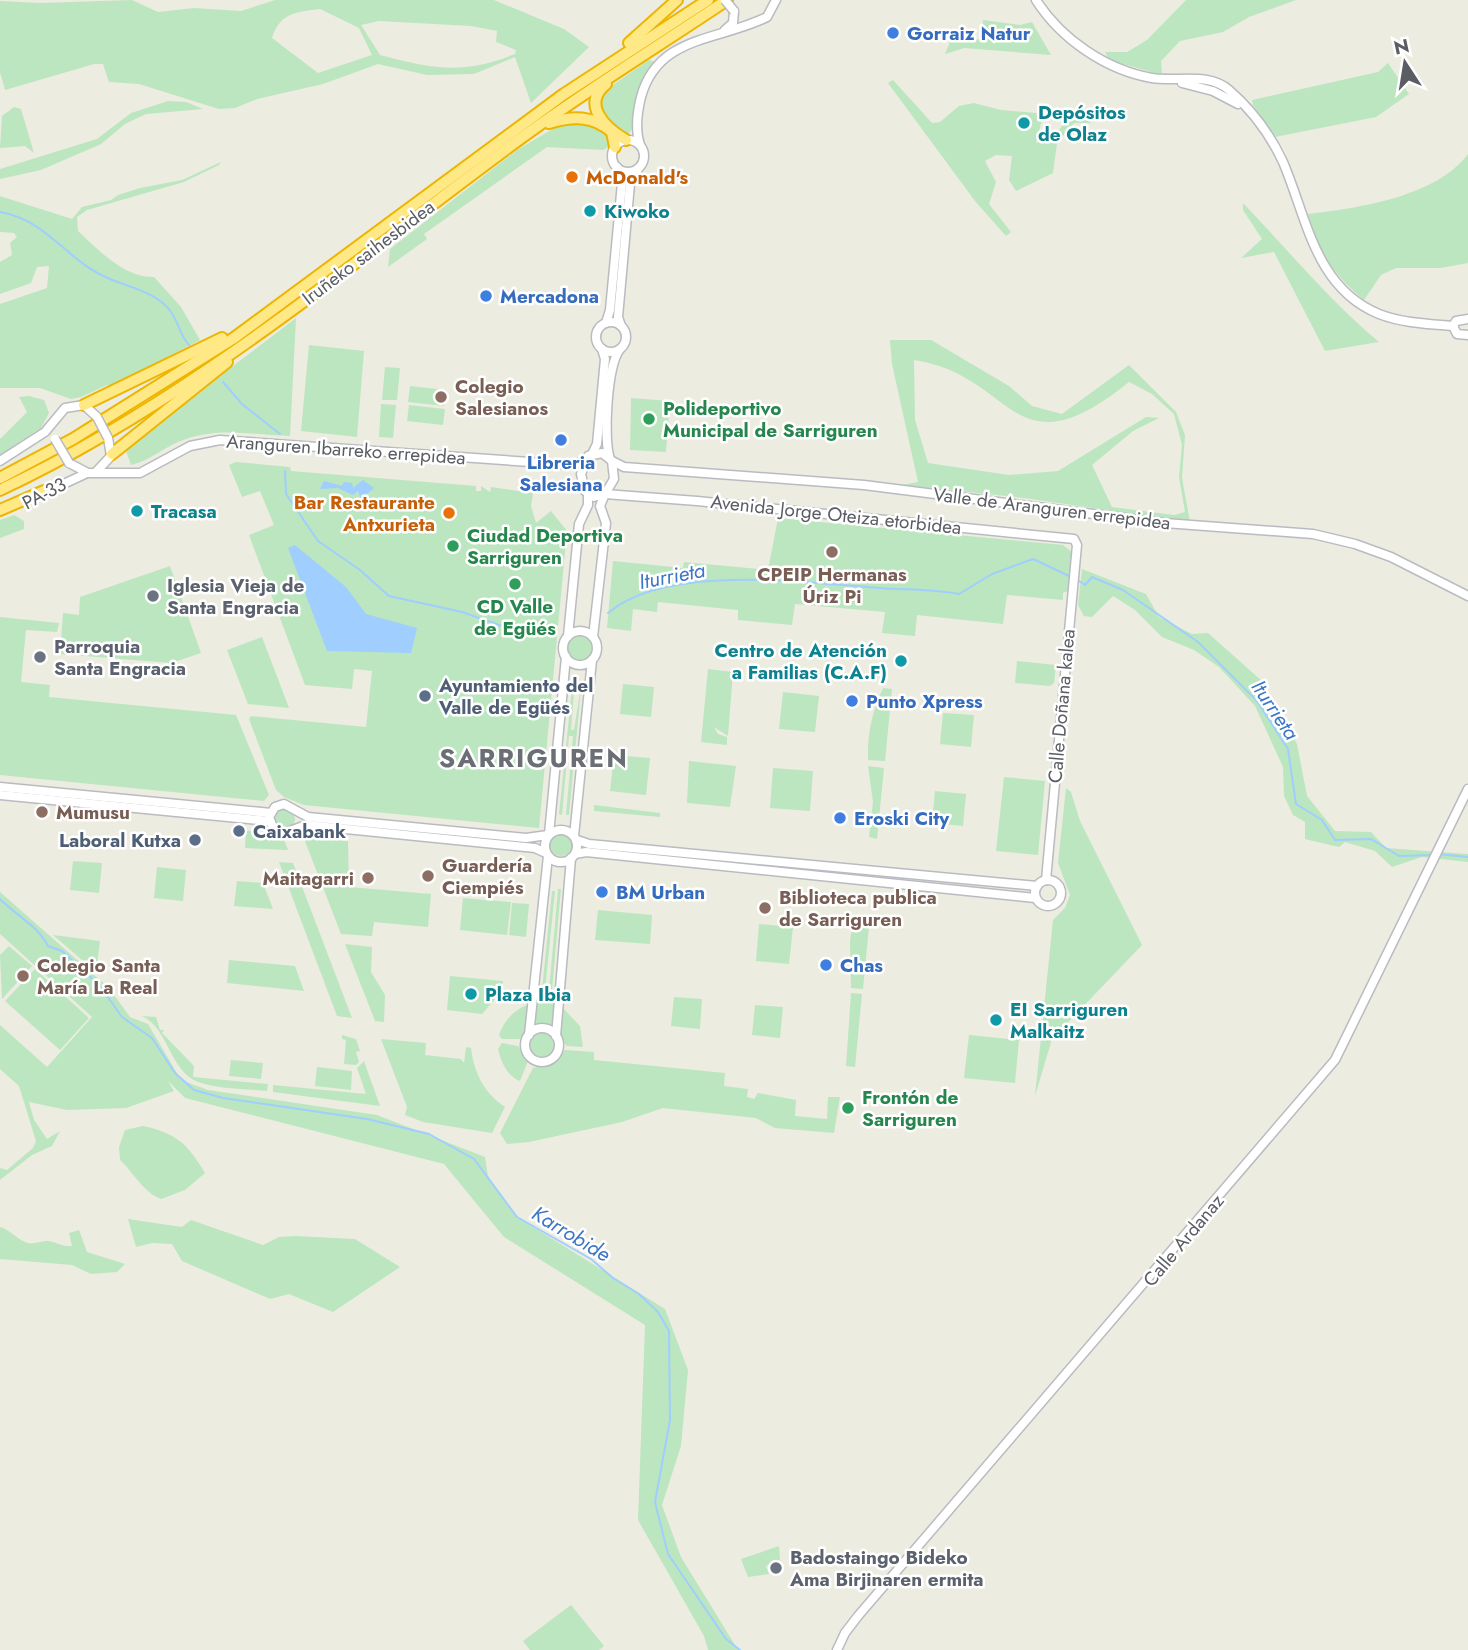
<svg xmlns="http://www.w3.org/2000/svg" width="1468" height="1650" font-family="Jost,sans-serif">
<rect width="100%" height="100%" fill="#edece1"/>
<g fill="#bce6bf" fill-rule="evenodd">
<path d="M132,0L158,12L194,8L241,11L275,0H494L564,29L589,47L531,103L515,57L474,74L427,75L378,64L323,84L257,99L235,108L219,109L139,84L109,82L103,64H94L5,90L0,72V1L41,3ZM320,9L359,28L372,55L318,73L272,38C280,12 297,12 320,9ZM379,21L471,26L497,31L496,42L516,50L515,54C462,75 434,69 380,55L361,25Z"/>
<polygon points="1186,0 1296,0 1249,17 1223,32 1180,41 1161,61 1162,75 1109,60 1105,52 1127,52 1147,40"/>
<polygon points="983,20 1020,25 1032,22 1051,55 964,48 945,54 950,42 981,39"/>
<polygon points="649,60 655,62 640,89 633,127 628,135 620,133 599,109 601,93"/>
<polygon points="1388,63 1409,94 1376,117 1275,137 1253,105 1252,100 1378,72"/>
<polygon points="893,80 932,123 940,122 959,106 974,103 1001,110 1036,113 1042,120 1036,143 1053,137 1080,105 1091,123 1074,123 1057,143 1053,173 1016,191 1009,180 1012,156 996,155 985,161 996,182 989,204 1011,232 1006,236 975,201 888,83"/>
<polygon points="168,101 186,102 203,109 146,114 125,124 101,144 41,170 0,179 0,169 97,139 131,113"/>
<polygon points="14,107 21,109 34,153 25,146 0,148 2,116"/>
<polygon points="566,121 594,124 611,137 610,146 603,150 547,147 424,234 427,239 388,267 390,249 517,150"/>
<path d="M1468,154V263L1441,268H1396L1381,275L1364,300C1331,272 1321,255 1308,214C1358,208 1436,197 1468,154Z"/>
<path d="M221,162L219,165L184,182L87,210L77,217L78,231C98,250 125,278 154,277L181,307L200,340L110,387L107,385L81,397L71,399L40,388H0V304L47,288L49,266L37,267L31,283L0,294V262L12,255L10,243L17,237L14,233L0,232V196L72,219L82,207L111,200L118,195L140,188L182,180Z"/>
<path d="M1243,203C1288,250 1329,300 1379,342L1325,351L1274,252L1241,258L1262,239L1243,210Z"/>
<path d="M296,318L290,436C255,435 220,427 186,439C166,445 152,460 131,465L125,448Z"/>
<path d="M890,340H931L1009,386L1032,406L1062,414L1129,365L1176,412L1185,435L1182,478L1190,522L1024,498L902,485L918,482L892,364ZM914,360C1016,375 1011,477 1129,382L1152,394L1174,414L1182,445L1179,477L1185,512L1174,515L1112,507L1092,465L1133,431L1159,418L1146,417L1058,471L1009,475L928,463L915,420Z"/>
<polygon points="309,345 364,351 357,437 301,431"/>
<polygon points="385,367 400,368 397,400 382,400"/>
<polygon points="410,386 446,390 444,406 408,402"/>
<polygon points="29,396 44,400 49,413 41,428 0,455 0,439 27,412 19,397"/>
<polygon points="631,398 670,401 666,452 630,450"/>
<polygon points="381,404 396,405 393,438 379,437"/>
<polygon points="409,405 445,409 443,425 407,421"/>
<polygon points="236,462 290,467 291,471 476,486 476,491 481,491 481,486 490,492 491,487 533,493 531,506 536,523 551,511 567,531 539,828 304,805 284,797 276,790 249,719 251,716 366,727 372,671 354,669 352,689 305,685 249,535 274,525 260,491 242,497 229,465"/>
<polygon points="14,515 24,521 24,529 0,538 0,520"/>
<polygon points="778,518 1063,545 1072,552 1068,591 1063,593 1063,600 1007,595 1003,624 917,615 915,636 882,633 885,612 795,604 792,625 738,620 738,610 658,602 657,612 633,609 631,631 607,628 613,561 683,568 684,562 768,570"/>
<polygon points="170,566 201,653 171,663 60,654 63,613 79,615 80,597"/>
<polygon points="1082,569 1146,594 1159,617 1192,634 1208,633 1262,681 1297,744 1307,796 1335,831 1371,832 1386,848 1468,854 1468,862 1422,857 1392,867 1375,851 1345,842 1339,847 1305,839 1305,822 1293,815 1284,796 1283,767 1255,706 1219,667 1194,650 1162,637 1135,610 1113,596 1092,617 1084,616 1078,605"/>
<polygon points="0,617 59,623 57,632 26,630 21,682 50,685 49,697 236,715 269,795 264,801 0,775"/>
<circle cx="580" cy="649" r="13"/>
<polygon points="262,637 289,708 248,704 227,650"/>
<polygon points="1017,661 1056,665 1054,683 1050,686 1015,683"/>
<polygon points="708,669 733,672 728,736 714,727 718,734 727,737 727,745 701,742"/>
<polygon points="573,679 575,679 571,730 574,730 582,680 569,815 566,815 573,736 569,736 562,815 559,814"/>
<polygon points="623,684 654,687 651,717 620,714"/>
<path d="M883,688L892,689L885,761L868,760C867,734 872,712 883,688Z"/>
<polygon points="783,692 819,696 815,732 779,729"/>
<polygon points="943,713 974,715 971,747 940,744"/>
<polygon points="614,755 650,758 646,795 610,791"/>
<polygon points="689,761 736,766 730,807 687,803"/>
<polygon points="868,766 884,768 877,839 869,837 873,802"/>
<polygon points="773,768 813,771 810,811 770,808"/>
<polygon points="1004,777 1045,781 1038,855 996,851"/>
<polygon points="1066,788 1071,792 1080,821 1142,945 1052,1039 1035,1096 1053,920 1065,908 1070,895 1058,863"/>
<polygon points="935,791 966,794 963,826 932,823"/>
<polygon points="594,805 660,813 660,817 594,811"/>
<circle cx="285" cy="819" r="10"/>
<polygon points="246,830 283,837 288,850 245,848"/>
<circle cx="561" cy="845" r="11"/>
<polygon points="303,836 348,841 349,887 431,894 428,927 374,922 372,936 341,934"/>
<polygon points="73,861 102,863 99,893 70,890"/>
<polygon points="279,862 293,863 352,1018 337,1016"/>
<polygon points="157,867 186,870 183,901 154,898"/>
<polygon points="237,881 263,883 273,909 234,906"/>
<polygon points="558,889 561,889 552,991 549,991"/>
<polygon points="552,891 555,891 545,990 542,990"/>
<polygon points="0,892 109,988 130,1017 148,1024 181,1080 208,1090 377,1115 485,1157 488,1176 517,1217 665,1309 688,1370 681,1446 662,1505 681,1557 738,1650 708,1650 704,1636 638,1520 645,1325 504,1237 444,1164 185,1098 168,1081 174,1091 126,1108 67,1110 29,1102 34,1120 47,1139 60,1131 52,1146 32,1155 0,1180 0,1168 7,1170 33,1148 36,1141 19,1086 0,1069 0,1025 47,1067 92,1017 0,934"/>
<polygon points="463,898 511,902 507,935 460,930"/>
<polygon points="512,903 529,904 526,937 509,935"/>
<polygon points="598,910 652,915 650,944 595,940"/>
<polygon points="854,915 870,916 863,989 851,988 850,941"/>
<polygon points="759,924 793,927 789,964 756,961"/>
<polygon points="53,935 100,941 96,972"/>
<polygon points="345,944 372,947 371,972 385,995 384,1022 375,1021"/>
<polygon points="9,946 32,966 2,999 0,955"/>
<polygon points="229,960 295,966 304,991 227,983"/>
<polygon points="35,969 89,1018 60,1050 5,1001"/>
<polygon points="450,976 503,981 502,991 482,1014 447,1010"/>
<polygon points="851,993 862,994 855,1067 846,1066"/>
<polygon points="536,996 557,998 554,1028 542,1024 533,1026"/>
<polygon points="674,997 702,999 700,1029 671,1026"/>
<path d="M529,1004L526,1031L520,1039H502L499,1035C504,1020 514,1010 529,1004Z"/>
<polygon points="755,1005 783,1007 780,1038 752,1035"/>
<polygon points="562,1007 580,1026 583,1047 567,1046 561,1040"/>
<path d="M142,1016L156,1017L160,1030H164L162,1033L194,1066L193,1077L268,1084L267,1091C248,1089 208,1089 192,1079C169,1064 167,1028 142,1016Z"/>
<circle cx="542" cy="1045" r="13"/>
<polygon points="342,1035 356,1039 360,1051 356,1052 359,1062 356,1065 344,1064 346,1040 342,1039"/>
<polygon points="969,1035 1019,1040 1015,1083 964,1078"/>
<path d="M381,1039L426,1043L425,1055L461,1059L464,1063L466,1047L471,1048C474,1073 484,1093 505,1107L492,1133L423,1122L405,1115L407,1107Z"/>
<path d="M502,1043L518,1046L528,1061L520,1081C507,1076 501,1062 498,1049Z"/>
<polygon points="565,1050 594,1052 594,1060 725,1073 724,1086 748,1089 747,1097 754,1099 758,1093 796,1100 795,1116 827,1119 828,1097 840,1097 834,1133 775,1128 756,1118 663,1108 622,1122 529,1142 507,1144 500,1133 533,1068 550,1064"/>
<polygon points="231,1060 263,1063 261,1079 229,1076"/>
<polygon points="364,1061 380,1106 273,1092 273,1085 366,1094 357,1068"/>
<polygon points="317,1067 352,1071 351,1090 315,1086"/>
<path d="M143,1126C176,1133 188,1144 205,1173L185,1190L161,1199C143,1192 134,1173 120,1160L119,1147L125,1130Z"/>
<polygon points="128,1219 182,1227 191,1220 263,1245 279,1237 295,1236 355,1239 400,1267 333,1312 289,1294 270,1299 182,1261 172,1244 152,1243 136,1247"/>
<path d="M0,1227C10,1230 16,1238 25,1242C34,1246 40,1240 48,1241C57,1242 62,1247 72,1246L69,1233L79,1230L87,1252L125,1264L117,1272L91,1274L72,1265L0,1259Z"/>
<polygon points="779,1546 780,1561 766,1566 769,1574 748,1577 741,1559"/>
<polygon points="571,1605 604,1646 599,1650 530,1650 523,1641"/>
</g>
<g fill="#9fceff">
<polygon points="363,480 374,488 361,499 358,491 353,495 338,488 320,489 324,481 342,486 344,482 352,483 353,488"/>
<polygon points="295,545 346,587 366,614 417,628 411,653 327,651 288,548"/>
</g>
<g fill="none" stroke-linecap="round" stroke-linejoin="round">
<g stroke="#9fceff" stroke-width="2">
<path d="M0,212C48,220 67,262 110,279C129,287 158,293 171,312C179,323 179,334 189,345"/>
<polyline points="223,382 242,404 280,434"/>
<polyline points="285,471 286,494 318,541 360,570 389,596 462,612 502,626 556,626"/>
<polyline points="1079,581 1085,585 1092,577 1123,590 1198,642 1257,701 1288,749 1296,804 1322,820 1335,840 1371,839 1399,856 1432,855"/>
<path d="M608,613C666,563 807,583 879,588C906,590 932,589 959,594L992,574L1033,559L1069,576"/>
<polyline points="1438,854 1468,857"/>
<path d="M0,899C16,915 39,927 48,946L62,951L100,986L122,1017L152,1038L175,1073L194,1090L223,1098L367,1119L429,1134L474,1159L517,1217L591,1259L613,1278L639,1294L658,1312L669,1331L670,1420L655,1502L668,1554L726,1639L740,1650"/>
</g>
<g stroke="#b9bbc1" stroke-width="11">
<g id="tertiary">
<path d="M1036,0C1061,39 1106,70 1152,78C1178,82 1208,72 1229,90C1252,110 1270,134 1283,162C1307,218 1315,288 1379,314C1402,323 1428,324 1453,326"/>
<polyline points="725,30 733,23 734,11"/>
<polyline points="1182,83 1213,91 1238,104"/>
<circle cx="628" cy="156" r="16"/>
<path d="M640,145C635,130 637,113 641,97C658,35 719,41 767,17L776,0"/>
<circle cx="611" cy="337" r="15"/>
<polyline points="606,323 610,310 622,183 617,167"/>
<polyline points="621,326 618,317 630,184 638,169"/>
<polyline points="1453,326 1457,334 1468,335"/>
<polyline points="1453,326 1456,321 1468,319"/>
<polygon points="602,453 612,461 614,479 605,494 594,497 585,491 581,474 588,456"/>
<polyline points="592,454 597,444 605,359 602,349"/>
<path d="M610,459C603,439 607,366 620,349"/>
<polyline points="0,461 45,432 65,408 84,405 97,417"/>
<polyline points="612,461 624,467 864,485 1165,523 1313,534 1355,544 1391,557 1468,596"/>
<polyline points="69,463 88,473 140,473 190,446 220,440 573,465 585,460"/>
<polyline points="96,472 111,456 108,438"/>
<polyline points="40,495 85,474"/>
<circle cx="580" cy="648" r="17"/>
<polyline points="568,636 579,524 588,505 588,495"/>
<polyline points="593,637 606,523 600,506 605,494 697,501 1074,539 1077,545 1046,880"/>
<polyline points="0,787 271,813"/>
<polyline points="0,795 269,821"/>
<circle cx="561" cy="846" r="16"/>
<polyline points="549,834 566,657"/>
<polyline points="574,836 592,660"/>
<polyline points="577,840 589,844 1037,886"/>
<polyline points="546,853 535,848 306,825 282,834 274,830 269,817 275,807 284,804 308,817 526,838 548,835"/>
<polyline points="575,854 586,852 1035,898"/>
<circle cx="1048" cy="893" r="13"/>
<circle cx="542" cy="1045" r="17"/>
<polyline points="529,1035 548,856"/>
<polyline points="556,1036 571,858"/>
<polyline points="837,1650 845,1633 858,1616 1335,1060 1468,789"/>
</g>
</g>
<g stroke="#eeb500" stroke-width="14">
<g id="motorway">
<polyline points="629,43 677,0"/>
<path d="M606,84C581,104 605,128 626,140"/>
<path d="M549,123C572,116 593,115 612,132L615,147"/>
<polyline points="84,405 222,338"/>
<polyline points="112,454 227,362"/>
<polyline points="0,478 73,439 234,338 564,94 708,0"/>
<path d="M0,490C188,402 350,264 517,141C585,91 657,47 727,0"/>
<polyline points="0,510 44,491"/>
</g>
</g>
<use href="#tertiary" stroke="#fff" stroke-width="8"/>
<use href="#motorway" stroke="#ffe986" stroke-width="10"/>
<g stroke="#b9bbc1" stroke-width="11" stroke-linecap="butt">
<g id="tertiary-bridge">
<polyline points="725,0 734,11"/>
<polyline points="97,417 108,438"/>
<polyline points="55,439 69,463"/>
</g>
</g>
<use href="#tertiary-bridge" stroke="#fff" stroke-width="8"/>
</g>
<g fill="#3f7fe0" stroke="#fff" stroke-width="2.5">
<circle cx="893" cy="33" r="7"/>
<circle cx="486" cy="296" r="7"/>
<circle cx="561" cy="440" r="7"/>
<circle cx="852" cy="701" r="7"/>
<circle cx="840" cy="818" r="7"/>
<circle cx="602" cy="892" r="7"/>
<circle cx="826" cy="965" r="7"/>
</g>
<g fill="#0f9aa8" stroke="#fff" stroke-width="2.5">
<circle cx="1024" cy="123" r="7"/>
<circle cx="590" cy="211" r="7"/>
<circle cx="137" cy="511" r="7"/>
<circle cx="901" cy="661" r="7"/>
<circle cx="471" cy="994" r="7"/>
<circle cx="996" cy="1020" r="7"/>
</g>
<g fill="#e8710a" stroke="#fff" stroke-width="2.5">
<circle cx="572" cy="177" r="7"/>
<circle cx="449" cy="513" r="7"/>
</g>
<g fill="#8d6e63" stroke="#fff" stroke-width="2.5">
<circle cx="441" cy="397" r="7"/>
<circle cx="832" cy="552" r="7"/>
<circle cx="42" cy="812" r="7"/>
<circle cx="428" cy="876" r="7"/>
<circle cx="368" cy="878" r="7"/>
<circle cx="765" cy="908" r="7"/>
<circle cx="23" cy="976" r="7"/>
</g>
<g fill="#2e9e5b" stroke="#fff" stroke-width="2.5">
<circle cx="649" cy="419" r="7"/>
<circle cx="453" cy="546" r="7"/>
<circle cx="515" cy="584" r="7"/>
<circle cx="848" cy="1108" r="7"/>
</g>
<g fill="#6b7280" stroke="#fff" stroke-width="2.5">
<circle cx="153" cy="596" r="7"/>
<circle cx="40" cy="657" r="7"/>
<circle cx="776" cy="1568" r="7"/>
</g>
<g fill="#5c6f8a" stroke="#fff" stroke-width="2.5">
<circle cx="425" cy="696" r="7"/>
<circle cx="239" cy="831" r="7"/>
<circle cx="195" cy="840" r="7"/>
</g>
<g text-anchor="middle" stroke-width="5" stroke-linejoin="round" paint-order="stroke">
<g font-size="19" font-weight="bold" fill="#366cbe" stroke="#fff" text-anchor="start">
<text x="907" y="40">Gorraiz Natur</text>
<text x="500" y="303">Mercadona</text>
<text x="561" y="469" text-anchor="middle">Libreria<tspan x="561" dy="22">Salesiana</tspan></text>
<text x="866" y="708">Punto Xpress</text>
<text x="854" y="825">Eroski City</text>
<text x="616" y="899">BM Urban</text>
<text x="840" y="972">Chas</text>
</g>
<g font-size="19" font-weight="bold" fill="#0d838f" stroke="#fff" text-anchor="start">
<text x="1038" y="119">Depósitos<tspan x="1038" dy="22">de Olaz</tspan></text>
<text x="604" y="218">Kiwoko</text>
<text x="151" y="518">Tracasa</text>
<text x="887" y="657" text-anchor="end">Centro de Atención<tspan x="887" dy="22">a Familias (C.A.F)</tspan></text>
<text x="485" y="1001">Plaza Ibia</text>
<text x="1010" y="1016">EI Sarriguren<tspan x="1010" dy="22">Malkaitz</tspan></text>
</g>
<g font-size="19" font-weight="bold" fill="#c56008" stroke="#fff" text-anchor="start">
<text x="586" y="184">McDonald's</text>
<text x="435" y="509" text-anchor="end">Bar Restaurante<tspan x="435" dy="22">Antxurieta</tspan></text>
</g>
<g font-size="19" fill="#5a5d63" stroke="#fff">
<text transform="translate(368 252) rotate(-37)" y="7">Iruñeko saihesbidea</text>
<text transform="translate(346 449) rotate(4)" y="7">Aranguren Ibarreko errepidea</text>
<text transform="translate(44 493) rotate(-28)" y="7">PA-33</text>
<text transform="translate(1052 508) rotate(7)" y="7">Valle de Aranguren errepidea</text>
<text transform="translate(836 514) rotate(6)" y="7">Avenida Jorge Oteiza etorbidea</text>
<text transform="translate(1061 706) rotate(-85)" y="7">Calle Doñana kalea</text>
<text transform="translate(1183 1240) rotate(-50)" y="7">Calle Ardanaz</text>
</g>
<g font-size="19" font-weight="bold" fill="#785e54" stroke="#fff" text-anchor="start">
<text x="455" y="393">Colegio<tspan x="455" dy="22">Salesianos</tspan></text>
<text x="832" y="581" text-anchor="middle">CPEIP Hermanas<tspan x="832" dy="22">Úriz Pi</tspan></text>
<text x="56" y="819">Mumusu</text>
<text x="442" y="872">Guardería<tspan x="442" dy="22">Ciempiés</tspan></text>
<text x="354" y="885" text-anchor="end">Maitagarri</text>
<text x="779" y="904">Biblioteca publica<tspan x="779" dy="22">de Sarriguren</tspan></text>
<text x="37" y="972">Colegio Santa<tspan x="37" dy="22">María La Real</tspan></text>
</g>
<g font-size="19" font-weight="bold" fill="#27864d" stroke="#fff" text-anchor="start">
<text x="663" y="415">Polideportivo<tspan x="663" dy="22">Municipal de Sarriguren</tspan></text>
<text x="467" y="542">Ciudad Deportiva<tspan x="467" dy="22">Sarriguren</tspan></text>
<text x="515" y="613" text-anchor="middle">CD Valle<tspan x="515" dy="22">de Egüés</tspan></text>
<text x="862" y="1104">Frontón de<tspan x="862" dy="22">Sarriguren</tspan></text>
</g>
<g font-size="19" font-weight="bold" fill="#5b616d" stroke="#fff" text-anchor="start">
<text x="167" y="592">Iglesia Vieja de<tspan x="167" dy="22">Santa Engracia</tspan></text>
<text x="54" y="653">Parroquia<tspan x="54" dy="22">Santa Engracia</tspan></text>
<text x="790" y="1564">Badostaingo Bideko<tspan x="790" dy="22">Ama Birjinaren ermita</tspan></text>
</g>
<g font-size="19" font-weight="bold" fill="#4e5e75" stroke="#fff" text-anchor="start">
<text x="439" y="692">Ayuntamiento del<tspan x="439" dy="22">Valle de Egüés</tspan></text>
<text x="253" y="838">Caixabank</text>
<text x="181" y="847" text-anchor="end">Laboral Kutxa</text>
</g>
<g font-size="21" font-style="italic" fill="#3d76c7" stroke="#fff">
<text transform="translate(672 576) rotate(-11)" y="7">Iturrieta</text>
<text transform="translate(1275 710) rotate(56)" y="7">Iturrieta</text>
<text transform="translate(571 1234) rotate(31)" y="7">Karrobide</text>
</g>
<g font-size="26" font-weight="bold" letter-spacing="2" fill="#6b6f75" stroke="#fff">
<text x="534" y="767">SARRIGUREN</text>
</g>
</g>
<g transform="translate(1405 63) rotate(348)" stroke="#ffffff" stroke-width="5" paint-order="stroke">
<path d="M0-5L12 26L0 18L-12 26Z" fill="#5a5d63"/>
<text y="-10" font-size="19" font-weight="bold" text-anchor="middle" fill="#5a5d63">N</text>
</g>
</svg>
